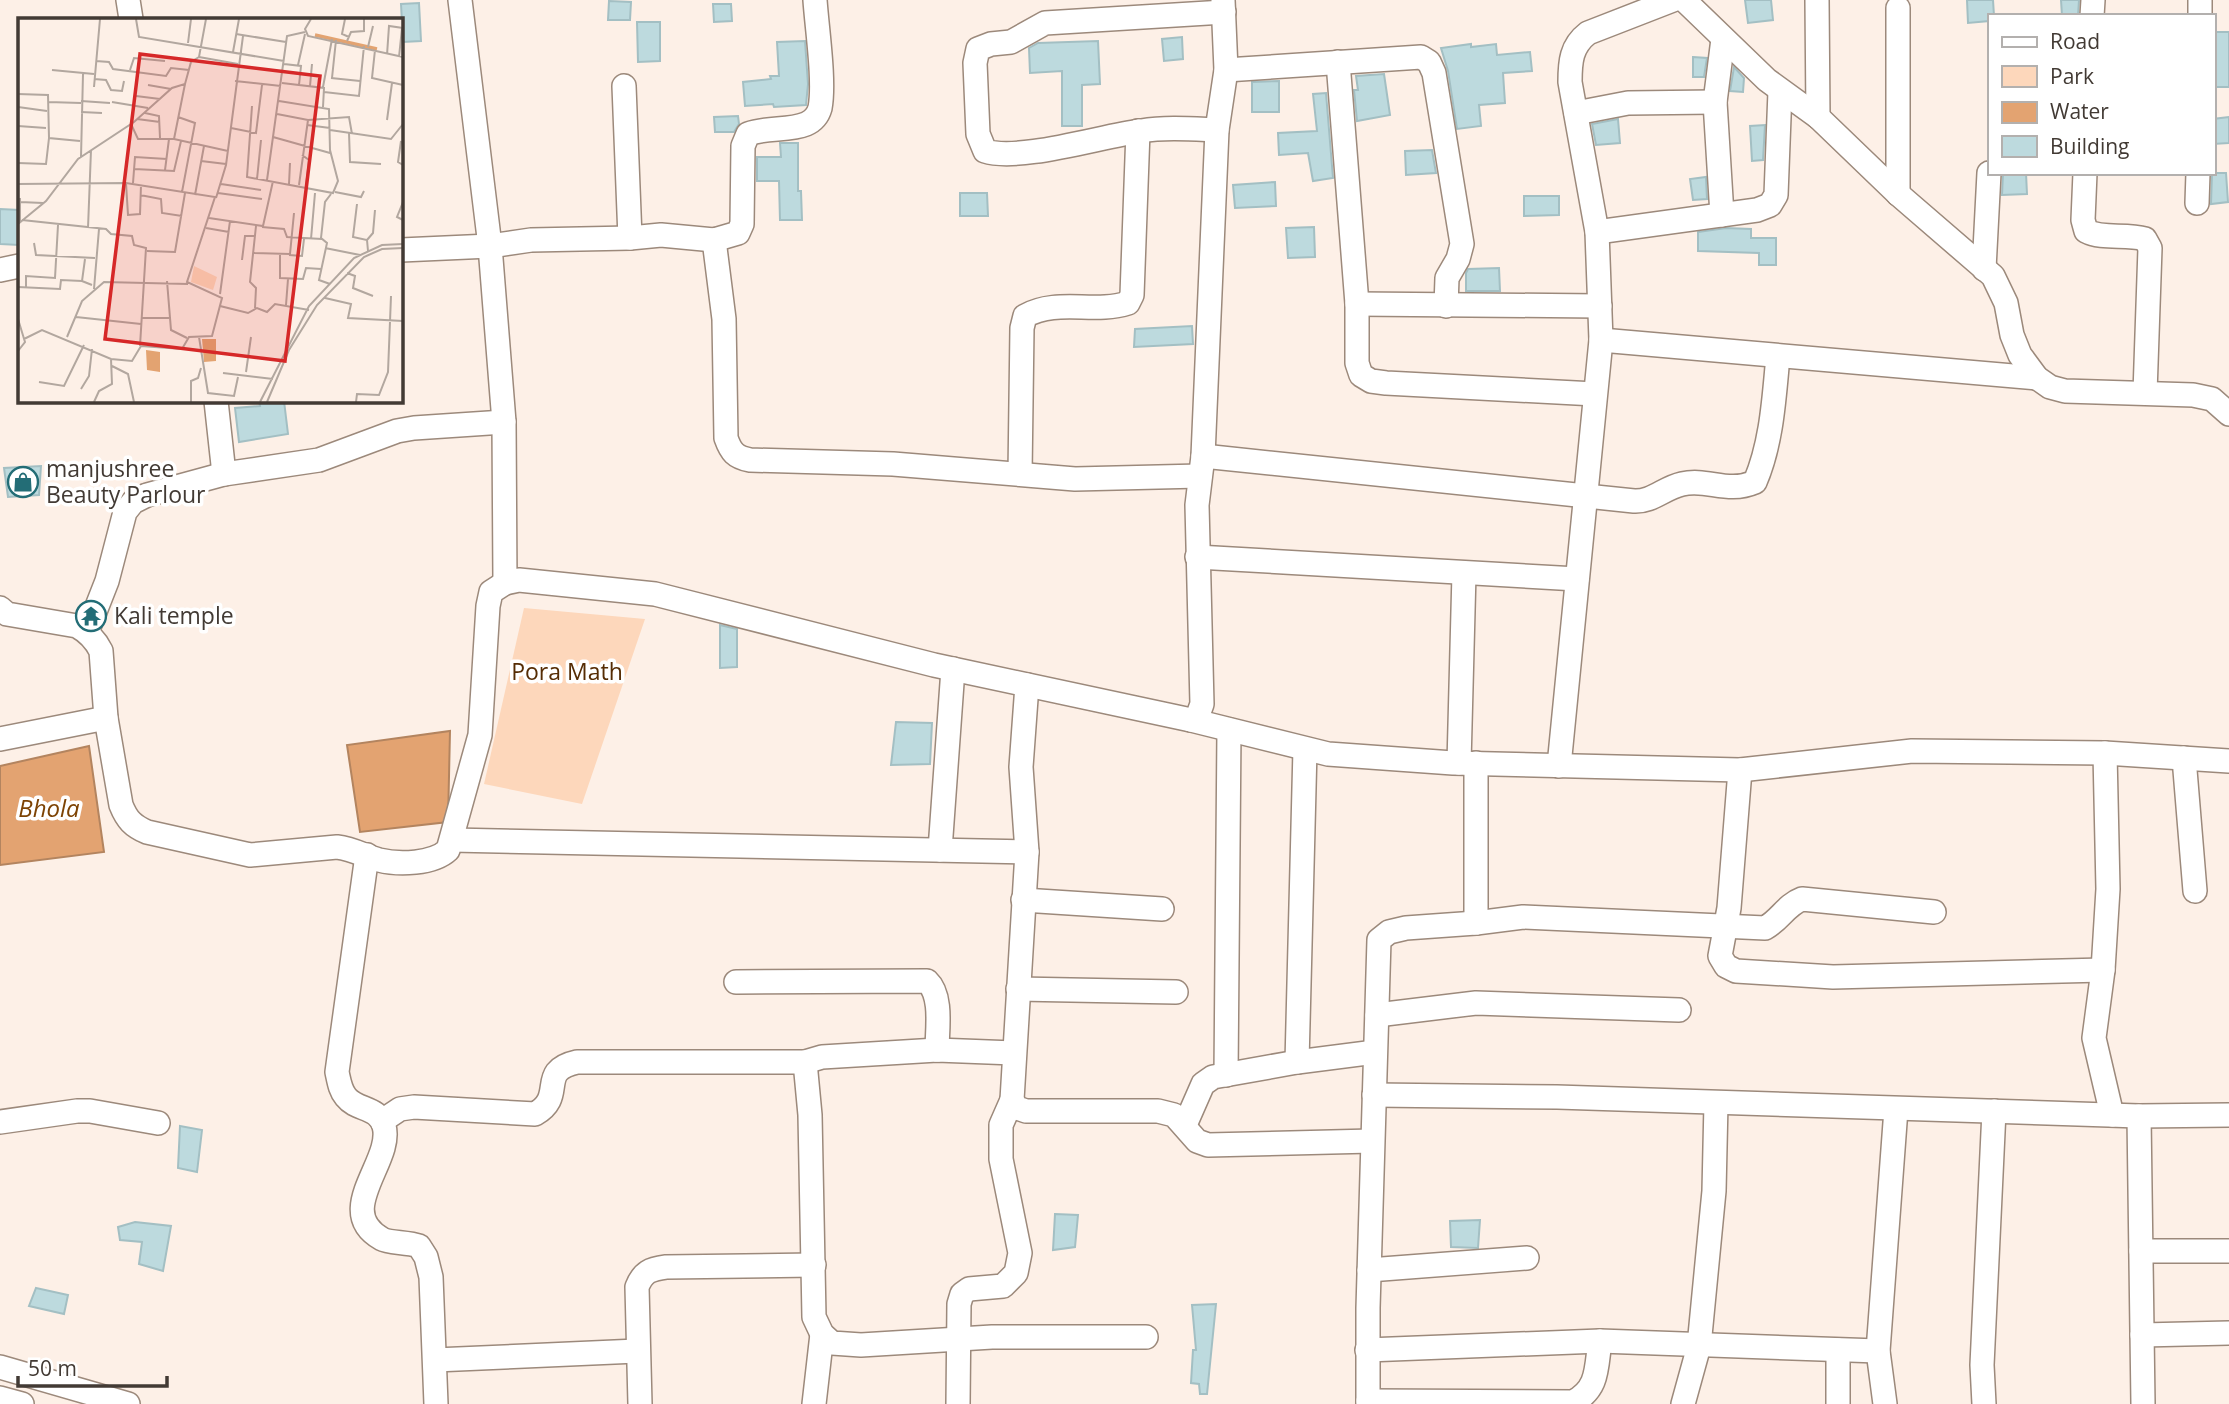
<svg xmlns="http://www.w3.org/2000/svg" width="2229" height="1404" font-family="'Open Sans',sans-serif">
<rect width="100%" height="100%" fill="#fdf0e7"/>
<polygon fill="#fdd7bb" points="524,608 645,619 582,804 484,784"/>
<g fill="#e3a371" stroke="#b3845f" stroke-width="2">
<polygon points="450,731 448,822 360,832 347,745"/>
<polygon points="89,746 104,852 0,865 0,766"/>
</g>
<g fill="#bddade" stroke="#a3bfc3" stroke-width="2">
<polygon points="1745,0 1771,0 1773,20 1748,23"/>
<polygon points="1967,0 1993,0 1994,16 1989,16 1989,21 1968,23"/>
<polygon points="2061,0 2079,0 2078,16 2062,16"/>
<polygon points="609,1 631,2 630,20 608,20"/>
<polygon points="419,3 421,41 403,42 401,4"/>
<polygon points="713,4 731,4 732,21 714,22"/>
<polygon points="637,22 660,22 660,61 638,62"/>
<rect x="2213" y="32" width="16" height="55"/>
<polygon points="1182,37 1183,59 1164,61 1162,39"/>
<polygon points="805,41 808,84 806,105 774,107 773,104 745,106 743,82 771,79 770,76 779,76 777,42"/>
<polygon points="1098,41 1100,84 1082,85 1082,126 1062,126 1062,71 1030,73 1029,48 1038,43"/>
<polygon points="1471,44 1471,47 1496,44 1497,55 1530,52 1532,71 1503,73 1505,103 1479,105 1481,126 1457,129 1448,71 1441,48"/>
<polygon points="1693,57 1707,58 1704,77 1693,77"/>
<polygon points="1734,67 1744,78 1743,92 1730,91"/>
<polygon points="1384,74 1390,115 1357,121 1354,90 1358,90 1356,76"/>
<polygon points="1279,81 1279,112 1252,112 1252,82"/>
<polygon points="1326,93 1333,178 1313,181 1308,153 1279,155 1278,133 1317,131 1313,94"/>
<polygon points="738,116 739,124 734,132 715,132 714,117"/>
<polygon points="2229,117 2229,143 2213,144 2213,119"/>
<polygon points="1618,119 1620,143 1596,145 1592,124"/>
<polygon points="1765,125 1763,160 1752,161 1750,126"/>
<polygon points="780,143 798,143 798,191 801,191 802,220 780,220 779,181 757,181 757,157 781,157"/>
<polygon points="1432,150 1436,173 1406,175 1405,151"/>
<polygon points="2003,173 2026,173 2027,194 2002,195"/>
<polygon points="2212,173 2226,173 2228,202 2211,204"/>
<polygon points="1706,177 1707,199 1693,200 1690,179"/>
<polygon points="1275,182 1276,206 1235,208 1233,185"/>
<polygon points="960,193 987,193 988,216 960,216"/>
<polygon points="1524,196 1559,196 1559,215 1524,216"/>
<polygon points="0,209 19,210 19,245 0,244"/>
<polygon points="1314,227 1315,257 1288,258 1286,228"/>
<polygon points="1726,228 1751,229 1751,238 1776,238 1776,265 1759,265 1759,253 1698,251 1698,232"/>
<polygon points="1499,268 1500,291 1466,291 1466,273 1468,269"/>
<polygon points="1192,326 1193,344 1134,347 1135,329"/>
<polygon points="259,401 284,401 288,434 239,442 235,408 260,406"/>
<polygon points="41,466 39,495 8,497 4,468"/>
<polygon points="720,625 737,629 737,667 720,668"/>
<polygon points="896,722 932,723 930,764 891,765"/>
<polygon points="180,1126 202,1130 197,1172 178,1168"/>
<polygon points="1055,1214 1078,1215 1075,1247 1053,1250"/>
<polygon points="1480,1220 1478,1248 1451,1247 1450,1221"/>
<polygon points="135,1222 171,1226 163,1271 139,1264 142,1242 120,1240 118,1227"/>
<polygon points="36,1288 68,1295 64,1314 29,1306"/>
<polygon points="1216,1304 1207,1394 1200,1394 1199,1384 1191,1383 1193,1350 1196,1350 1192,1305"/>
</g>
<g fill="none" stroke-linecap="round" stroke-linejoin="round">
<g stroke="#9c897b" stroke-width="26">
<g id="minor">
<polyline points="128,0 131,19"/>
<polyline points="460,0 490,246 504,422 505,583"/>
<polyline points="1684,0 1767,80 1818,117 1898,194 1993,276 2006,303 2012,335 2020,355 2037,378 2050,387 2065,391 2193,395 2212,399 2229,414"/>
<polyline points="1817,0 1818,117"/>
<polyline points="2092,16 2093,0"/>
<polyline points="2200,16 2200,0"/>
<polyline points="1338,62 1357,304 1357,363 1361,375 1371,381 1386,383 1595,394"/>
<polyline points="1226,70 1421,57 1429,62 1434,73 1462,244 1458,259 1447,278 1446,306"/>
<polyline points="624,86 630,238"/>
<polyline points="1576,113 1628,103 1715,102"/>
<path d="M1217,130C1192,129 1166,127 1141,131C1102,136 1019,162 985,151L978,134L975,63L978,49L991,44L1011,42L1045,23L1224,12"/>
<path d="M2085,173L2083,220L2086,231C2103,240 2126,233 2145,239L2150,248L2145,393"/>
<polyline points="1898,194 1898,8"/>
<polyline points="2197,203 2198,173"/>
<polyline points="1722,215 1715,102 1723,39"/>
<polyline points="1597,232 1757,210 1770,205 1776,195 1780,91"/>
<path d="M714,240L724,319L726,438C731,452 735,457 750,460L893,464L1075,479L1200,476"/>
<path d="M401,250L490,246L531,240L630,238L661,235L714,240L738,233L742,224L743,146L748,134C767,127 789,131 806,124C813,121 818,115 820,108C825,82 817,29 815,0"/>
<polyline points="1984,269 1989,173"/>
<polyline points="0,270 19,266"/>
<polyline points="1357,304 1600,306"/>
<polyline points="1601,340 2037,378"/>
<polyline points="216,401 224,474"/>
<path d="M1203,456L1634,501C1652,502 1664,488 1682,484C1708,478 1727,494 1755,482C1772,442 1774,398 1778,356"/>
<path d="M1020,474L1022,328L1025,316C1057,298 1094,314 1128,303L1132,295L1138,131"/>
<polyline points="1197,557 1577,579"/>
<path d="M0,608L7,614L77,626C88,632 95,639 101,651L106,718L121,805C127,820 133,826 147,832L250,855L337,847C353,849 365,856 379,860C399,865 433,864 448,850L480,735L488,606L491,592L505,583L519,580L655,594L934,665L1191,720L1198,715L1202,704L1197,505L1203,456L1217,130L1226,70L1223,0"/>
<polyline points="87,632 107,581 125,512 133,502 147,495 224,474 319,460 397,431 414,428 504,422"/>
<polyline points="1027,685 1021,767 1027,852 1012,1100 1017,1108 1026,1111 1158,1111 1174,1115 1197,1141 1208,1145 1372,1141"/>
<polyline points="1191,720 1328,754 1453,763 1740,770 1912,751 2105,753 2229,761"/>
<polyline points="0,739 106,718"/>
<polyline points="2105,753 2108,889 2103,970 2094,1038 2112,1115"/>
<polyline points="2184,758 2195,891"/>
<polyline points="1459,763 1464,573"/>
<polyline points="1476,763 1476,923"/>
<path d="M1559,766L1601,340L1597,232L1570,82C1570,62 1571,46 1588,33L1673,0"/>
<polyline points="1740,770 1729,908 1720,956 1726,966 1736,971 1833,977 2103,970"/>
<polyline points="452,840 1027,852"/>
<polyline points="940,850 953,669"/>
<path d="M367,855L337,1072C339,1081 340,1090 346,1097C357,1111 378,1106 384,1126C394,1161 332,1211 382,1239C389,1243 408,1242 419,1246L426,1257L431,1277L436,1404"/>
<polyline points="1023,900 1162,909"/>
<path d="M736,982L927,981C943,996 937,1030 937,1050"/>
<polyline points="1018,989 1176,992"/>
<polyline points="1377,1015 1476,1003 1679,1010"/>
<polyline points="805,1062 810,1115 814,1317 822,1334 832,1343 861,1345 992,1337 1146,1337"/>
<polyline points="1297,1062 1305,749"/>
<polyline points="1226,1075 1229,730"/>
<polyline points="1374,1095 1557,1097 2139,1116 2229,1115"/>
<polyline points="2139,1116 2143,1404"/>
<path d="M382,1121L400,1109L414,1107L535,1114C567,1096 536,1071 577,1062H805L822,1057L937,1050L1014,1053"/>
<polyline points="0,1122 77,1111 90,1111 158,1123"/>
<polyline points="1185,1125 1203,1084 1213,1077 1297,1062 1375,1052"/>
<polyline points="2141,1251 2229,1251"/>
<polyline points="1369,1270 1527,1258"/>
<polyline points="2142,1335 2229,1333"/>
<polyline points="1367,1350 1600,1341 1878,1351"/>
<polyline points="435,1360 637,1351"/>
<polyline points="0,1367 128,1404"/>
<polyline points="0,1398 22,1404"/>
<path d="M1368,1401L1573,1402C1599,1389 1596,1367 1600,1341"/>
<path d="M640,1404L637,1287C643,1272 650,1269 666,1267L814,1265"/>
<polyline points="814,1404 822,1334"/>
<polyline points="958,1404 959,1304 962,1294 969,1289 1003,1286 1016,1273 1020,1253 1001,1159 1001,1125 1012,1100"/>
<path d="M1368,1404V1308L1379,940L1389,932L1406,928L1476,923L1523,917L1765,928C1780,920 1786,905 1802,899L1934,912"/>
<polyline points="1683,1404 1699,1346 1714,1191 1716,1103"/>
<polyline points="1838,1404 1838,1350"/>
<polyline points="1885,1404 1878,1351 1896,1109"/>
<polyline points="1984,1404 1982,1365 1994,1111"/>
</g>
</g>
<use href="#minor" stroke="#fff" stroke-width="23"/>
</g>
<defs>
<g id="shop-ring" transform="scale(1.575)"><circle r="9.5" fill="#fff" stroke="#236d76" stroke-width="1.5"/><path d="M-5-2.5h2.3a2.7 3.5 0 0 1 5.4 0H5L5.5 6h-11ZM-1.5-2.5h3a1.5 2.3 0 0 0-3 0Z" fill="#236d76"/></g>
<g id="temple-ring" transform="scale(1.575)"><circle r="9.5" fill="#fff" stroke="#236d76" stroke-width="1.5"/><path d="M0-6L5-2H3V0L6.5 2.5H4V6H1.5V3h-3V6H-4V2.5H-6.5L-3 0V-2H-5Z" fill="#236d76"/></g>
</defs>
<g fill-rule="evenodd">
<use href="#shop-ring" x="23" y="482"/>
<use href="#temple-ring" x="91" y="616"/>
</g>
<g text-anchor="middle" stroke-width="7" stroke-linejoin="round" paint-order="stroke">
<g font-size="23" fill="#423a34" stroke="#fff" text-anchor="start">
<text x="46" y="477">manjushree<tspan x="46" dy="26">Beauty Parlour</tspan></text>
<text x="114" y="624">Kali temple</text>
</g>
<g font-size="23" fill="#552c04" stroke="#fff">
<text x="567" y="680">Pora Math</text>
</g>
<g font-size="24" font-style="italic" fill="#7d4304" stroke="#fff">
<text x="49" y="817">Bhola</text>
</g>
</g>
<g transform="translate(18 18)">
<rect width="385" height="385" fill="#fdf0e7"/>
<path d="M176,248L199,259L195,272L173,264Z" fill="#fdd7bb"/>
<path d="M184,321H198V343L186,344ZM128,332L142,334V354L129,352Z" fill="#e3a371"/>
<path fill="none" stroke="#e3a371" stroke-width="3.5" d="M297,17L359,31"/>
<path fill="none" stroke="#b2a79f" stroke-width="2" d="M118,1L121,19L266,43M293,1L287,11L290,18L385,39M327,1L324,16L331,19M218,16L268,24M329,23L333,14L346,13V1M170,25L173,1M350,29L355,8M357,32L354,60L385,67M215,34L221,1M369,37L371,8L385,10M181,39L220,46M381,39L384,10M78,43L91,44L95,51L148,58L153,50L171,52M266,46L283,48L281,67M280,47L287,16M34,52L76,56M112,52L116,40L147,43M313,60L342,63M314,60L318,22M76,61L88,62L93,72L104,73L106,63M217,63L263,68M264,65L306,70L305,89M130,67L153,71M292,68L294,46M76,69L82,1M305,69L314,21M306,74L341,78L346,28M0,76L30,77L31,120L62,123M118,78L142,81M63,83L92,85M30,84L63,85M94,84L130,90M234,88L229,159L315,175L320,163L312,132L311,91L261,83M0,89L29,93M63,94L84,95M127,95L141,98L142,120M259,96L290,102L331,99L334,116M160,99L177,105L164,174M119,101L142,104M369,102L374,65M113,106L120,121H156L210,133M289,107L312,110M0,108L28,110M213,110L238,115L244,67M312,112L373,121L385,106M331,115L332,144L363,146M255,119L312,135M156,121L167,66M383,123L380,144L385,147M284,137L291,142L288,168M63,139L65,56M183,143L208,146M0,145L28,146L31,120M116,151L156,153L163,123M147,152L151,121M239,161L243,122M249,162L269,18L287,14M108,165L110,197L122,196L123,167M115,165L117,139L149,141M0,166L108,165L197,179L169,264L204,280L194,318L171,319L164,331L123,328L114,343L93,341L24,312L6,321M203,166L243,172M271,166L272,145M281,167L290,102M317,174L343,179L346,173M200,175L244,181M122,177L143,181L144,195L164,198M177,177L186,128M2,180V204M198,180L208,147L225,18M2,184L25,185M385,184L379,199L385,202M339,186L335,219L349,222L350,233M191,200L245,208L255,163M4,202L88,211L93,216L114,218L116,227L128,230L122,328M0,206L28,183L60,141L116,104L154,70L167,66L173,44L181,39L188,1M244,209L266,211L269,219L304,221M70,210L73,132M188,210L211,214M293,221L297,175M349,222L355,215L357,192M16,225L18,237L77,240M307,230L342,237M129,233L157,234L167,175M236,235L272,236L276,195M262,237V260L285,261L288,250L303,251M271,237L284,238L286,221M67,241L64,263L74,267M224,242L227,218H236M329,255L337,258L335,270L355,278M149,263L153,312L169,320M312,266L301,262L309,225L303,220L307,184L313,176M0,269L42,271L43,262L64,263M8,270V258L37,260L40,207M76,271L81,211M202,276L212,203M307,280L333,286L330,300L385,303M268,287L270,261M202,288L230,295L239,290L249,294L257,286L291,292M237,290L238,270L232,264L238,208M58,299L123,306M124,300H151M0,301L7,324L0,333M49,319L64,283L86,264L170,266M181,319L190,375L216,378L220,359M94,348L110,356L116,384M228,354L233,319M205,355L255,361M21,364L46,368L66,327M63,371L71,358L74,331M76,384L81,373L94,366L93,341M173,384V363L180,360L183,350M242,384L291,288L336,240L364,227L385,226M249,384L271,332L299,287L346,239L364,231L385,230M338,384L339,376L361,377L370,354L373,278"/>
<path fill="#d62828" fill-opacity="0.15" stroke="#d62828" stroke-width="3.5" d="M122,36L302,58L267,343L87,321Z"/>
<rect width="385" height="385" fill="none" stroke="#423a34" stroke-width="3.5"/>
</g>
<rect x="1988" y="14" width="228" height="161" fill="#ffffff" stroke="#b3b0ae" stroke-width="2"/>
<rect x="2002" y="37" width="35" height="10" fill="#ffffff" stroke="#b3b0ae" stroke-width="2"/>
<text x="2050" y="49" font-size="21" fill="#423a34">Road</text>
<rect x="2002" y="66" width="35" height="21" fill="#fdd7bb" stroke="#b3b0ae" stroke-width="2"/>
<text x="2050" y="84" font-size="21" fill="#423a34">Park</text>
<rect x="2002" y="102" width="35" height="21" fill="#e3a371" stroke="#b3b0ae" stroke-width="2"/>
<text x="2050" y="119" font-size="21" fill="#423a34">Water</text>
<rect x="2002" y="136" width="35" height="21" fill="#bddade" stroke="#b3b0ae" stroke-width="2"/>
<text x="2050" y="154" font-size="21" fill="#423a34">Building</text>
<path d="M18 1376v10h149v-10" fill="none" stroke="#423a34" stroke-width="3.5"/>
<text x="28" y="1376" font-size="21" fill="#423a34" stroke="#ffffff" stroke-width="5" paint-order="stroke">50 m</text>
</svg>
